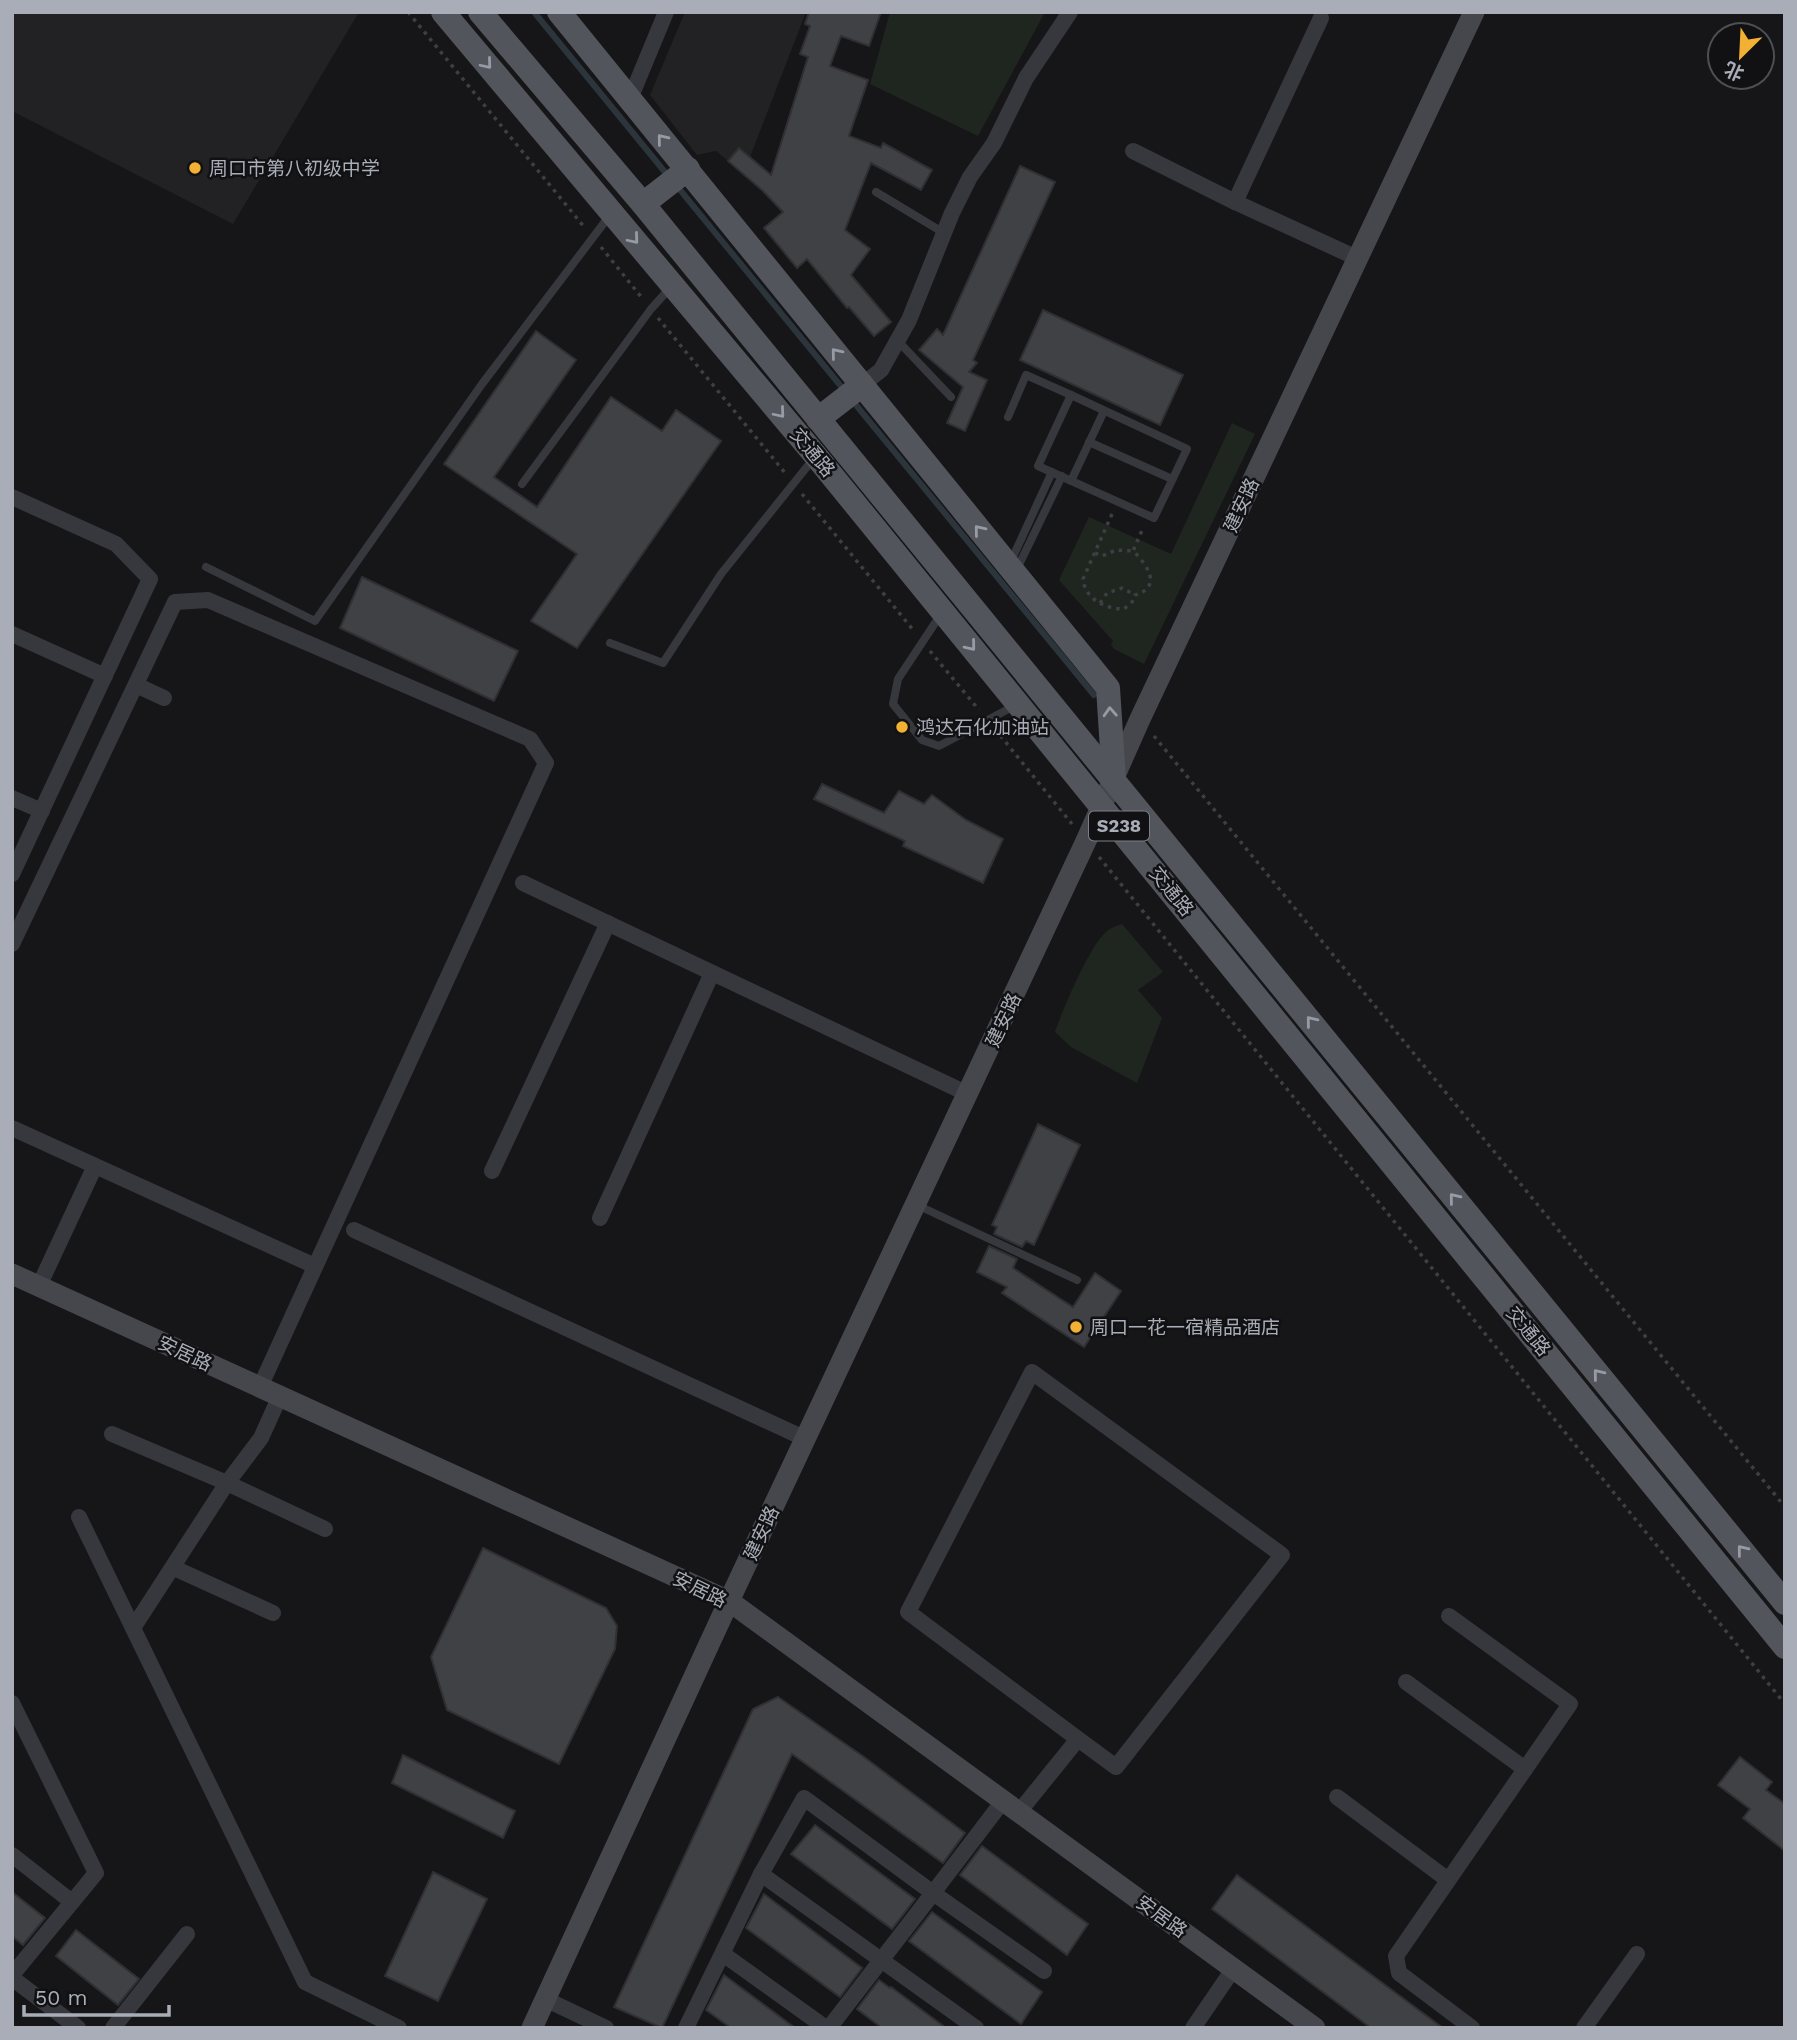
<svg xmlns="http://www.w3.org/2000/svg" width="1797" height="2040" font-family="'Work Sans','Noto Sans SC',sans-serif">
<rect width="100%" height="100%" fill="#161618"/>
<g fill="#222225">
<polygon points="14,12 359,12 233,224 12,111"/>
<polygon points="685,12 806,12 750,157 739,148 728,161 716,151 697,155 650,95"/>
</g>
<g fill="#1e261f">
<polygon points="890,12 1045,12 978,136 870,84"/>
<polygon points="1232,423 1255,434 1144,664 1114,649 1111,645 1113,641 1059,580 1089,517 1171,554"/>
<path d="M1122,924L1163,972L1138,990L1162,1018L1137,1083L1071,1047L1055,1032C1062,1011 1090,945 1106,932C1110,928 1117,926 1122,924Z"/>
</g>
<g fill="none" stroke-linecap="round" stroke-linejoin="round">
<g stroke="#2c353c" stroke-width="6">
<polyline points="534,12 669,177"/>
<polyline points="676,185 844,390"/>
<polyline points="851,399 1094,695"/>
</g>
</g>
<g fill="#404145" stroke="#303034" stroke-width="2">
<polygon points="809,12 881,12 869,46 841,36 830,66 868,80 849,136 881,148 883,143 932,170 921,190 871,163 845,230 870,249 851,275 891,322 874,336 849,307 847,308 807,259 797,268 764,228 783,212 763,191 728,161 739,148 771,175 808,57 800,54 810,26 805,24"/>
<polygon points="1020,166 1055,182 973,360 977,363 969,372 987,380 965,431 947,423 963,387 919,350 937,329 943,335"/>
<polygon points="1043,310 1183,375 1160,425 1020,360"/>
<polygon points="536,331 576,360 494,477 537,507 611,397 662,431 676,410 721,441 577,648 531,621 577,554 444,464"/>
<polygon points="362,577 518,651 494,701 340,628"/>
<polygon points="822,784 884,813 899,791 924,804 932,795 966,820 1003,839 983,883 903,846 905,841 814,799"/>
<polygon points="1038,1124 1080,1145 1034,1245 1026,1241 1022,1247 994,1234 997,1227 992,1225"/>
<polygon points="989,1246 1017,1259 1013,1268 1073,1307 1095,1273 1121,1291 1084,1347 1002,1293 1007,1287 977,1272"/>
<polygon points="483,1548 606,1608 617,1626 615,1649 559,1764 447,1710 431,1657"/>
<polygon points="778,1697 864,1757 965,1833 943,1863 792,1754 662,2028 614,2007 753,1709"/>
<polygon points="403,1755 515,1811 503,1838 392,1783"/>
<polygon points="1740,1757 1772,1782 1766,1790 1785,1804 1785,1851 1743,1818 1750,1809 1718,1785"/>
<polygon points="815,1825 915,1899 892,1929 791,1854"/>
<polygon points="982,1846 1088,1924 1067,1955 960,1875"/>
<polygon points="433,1872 487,1899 438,2001 385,1976"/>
<polygon points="1237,1875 1443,2028 1371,2028 1212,1909"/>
<polygon points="12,1892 45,1918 23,1945 12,1936"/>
<polygon points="764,1894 862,1968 840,1997 746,1928"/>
<polygon points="932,1912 1042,1992 1021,2024 909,1941"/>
<polygon points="76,1930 139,1979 118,2005 56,1956"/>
<polygon points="724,1975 795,2028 731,2028 706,2010"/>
<polygon points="879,1980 890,1988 891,1987 946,2028 882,2028 857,2009"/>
</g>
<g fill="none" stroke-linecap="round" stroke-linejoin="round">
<g stroke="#3d3f44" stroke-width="3.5" stroke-dasharray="3.5 5" stroke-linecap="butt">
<polyline points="408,12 585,228"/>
<polyline points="601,247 642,298"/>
<polyline points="658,318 786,474"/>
<polyline points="802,494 914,631"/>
<path d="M1112,514L1083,579C1085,599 1105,609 1124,609L1132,602L1135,595C1163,587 1147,564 1133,551L1143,528"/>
<polyline points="1095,553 1102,556 1116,550 1133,551"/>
<polyline points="1100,603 1107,593 1122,588 1135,595"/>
<polyline points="930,651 979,710"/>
<polyline points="995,729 1072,824"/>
<polyline points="1154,736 1785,1507"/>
<polyline points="1099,857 1785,1704"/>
</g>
<g stroke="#37383d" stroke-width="8">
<polyline points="876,192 944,233"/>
<polyline points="897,340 951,397"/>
<polygon points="1071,395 1187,449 1154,518 1038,466"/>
<polyline points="1008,417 1026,375 1071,395"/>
<polyline points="1089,442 1172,479"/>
<polyline points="1071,481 1104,411"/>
<polyline points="522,484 651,309 670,288"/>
<polyline points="1011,561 1052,472"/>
<polyline points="206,567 315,621 482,384 610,215"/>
<polyline points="1016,571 1062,476"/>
<polyline points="941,614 898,679 893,704 922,740 939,746 1014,706"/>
<polyline points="610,643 663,663 721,574 814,458"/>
<polyline points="917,1205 1077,1280"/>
</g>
<g stroke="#37383d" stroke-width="16">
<polyline points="1321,18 1235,202 1357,258"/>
<polyline points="630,99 666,12"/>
<polyline points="1133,151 1235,202"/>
<polyline points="862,385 881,370 909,320 952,213 970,177 994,143 1026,78 1070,12"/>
<polyline points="12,497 116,544 150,579 12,874"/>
<polyline points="12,634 105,676"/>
<polyline points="136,685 164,698"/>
<polyline points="12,798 42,811"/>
<polyline points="523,883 968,1094"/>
<polyline points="12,944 175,602 208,600 530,739 546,763 260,1387"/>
<polyline points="12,1128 315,1266"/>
<polyline points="492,1171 608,923"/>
<polyline points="600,1218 712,973"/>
<polyline points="354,1230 806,1439"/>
<polyline points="39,1286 95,1166"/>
<polyline points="112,1434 227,1483 325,1529"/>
<polyline points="79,1517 305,1982 399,2028"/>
<polyline points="174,1568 273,1613"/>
<polyline points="1449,1616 1570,1704 1396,1956 1399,1973 1472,2028"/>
<polyline points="133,1628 227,1483 261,1438 280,1396"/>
<polyline points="1406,1682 1525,1769"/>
<polyline points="12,1703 96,1873 12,1975"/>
<polyline points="1337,1797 1448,1880"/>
<polyline points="1019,1812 1078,1739 1116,1767 1282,1555 1032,1372 908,1612 1078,1739"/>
<polyline points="12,1855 72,1902"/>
<polyline points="761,1874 976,2028"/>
<polyline points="723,1954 826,2028"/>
<polyline points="12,1978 78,2028"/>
<polyline points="545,1999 606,2028"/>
<polyline points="113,2028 187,1934"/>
<polyline points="686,2028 761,1874 804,1798 933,1893 1003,1801"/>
<polyline points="829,2028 933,1893 1044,1971"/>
<polyline points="1193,2028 1234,1968"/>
<polyline points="1584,2028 1637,1954"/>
</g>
<g stroke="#45474d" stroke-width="21">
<polyline points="12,1274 729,1601 1315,2028"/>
<polyline points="532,2028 729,1601 1086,841 1140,719 1474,12"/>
</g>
<g stroke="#53555c" stroke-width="24">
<polyline points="443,12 816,456 1785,1647"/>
<polyline points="480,12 643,204 1785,1603"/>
<polyline points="559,12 1108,688 1114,780"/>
<polyline points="643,204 688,169"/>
<polyline points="818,419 862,385"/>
</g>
</g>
<defs><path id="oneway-chevron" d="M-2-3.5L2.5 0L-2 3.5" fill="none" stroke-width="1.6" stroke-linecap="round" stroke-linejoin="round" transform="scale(1.75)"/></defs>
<g stroke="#979ba6">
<use href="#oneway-chevron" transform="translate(487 64) rotate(50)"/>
<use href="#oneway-chevron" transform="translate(662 139) rotate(-129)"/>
<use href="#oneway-chevron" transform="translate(634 239) rotate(50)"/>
<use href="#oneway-chevron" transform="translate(836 353) rotate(-129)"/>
<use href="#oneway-chevron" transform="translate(780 413) rotate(50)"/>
<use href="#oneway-chevron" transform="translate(979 530) rotate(-129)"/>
<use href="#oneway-chevron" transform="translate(971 646) rotate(51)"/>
<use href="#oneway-chevron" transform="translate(1110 712) rotate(-93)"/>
<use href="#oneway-chevron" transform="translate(1311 1021) rotate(-129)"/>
<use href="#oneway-chevron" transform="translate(1454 1198) rotate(-129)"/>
<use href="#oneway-chevron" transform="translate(1598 1374) rotate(-129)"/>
<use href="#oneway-chevron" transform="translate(1742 1550) rotate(-129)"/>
</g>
<g fill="#f2b134" stroke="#111113" stroke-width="2.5">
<circle cx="195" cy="168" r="7"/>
<circle cx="902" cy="727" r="7"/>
<circle cx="1076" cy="1327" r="7"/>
</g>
<g text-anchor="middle" stroke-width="5" stroke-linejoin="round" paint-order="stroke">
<rect fill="#111113" stroke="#7b7e86" stroke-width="2" x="1089" y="811.5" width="60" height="29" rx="5"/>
<g font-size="18" font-weight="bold" fill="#a8adb8">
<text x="1119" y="832">S238</text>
</g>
<g font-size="19" fill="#a8adb8" stroke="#111113" text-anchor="start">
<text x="209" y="175">周口市第八初级中学</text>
<text x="916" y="734">鸿达石化加油站</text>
<text x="1090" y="1334">周口一花一宿精品酒店</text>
</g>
<g font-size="19" fill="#a8adb8" stroke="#111113">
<text transform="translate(813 452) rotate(50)" y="7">交通路</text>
<text transform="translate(1241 505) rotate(-65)" y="7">建安路</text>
<text transform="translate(1172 891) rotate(51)" y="7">交通路</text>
<text transform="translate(1003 1020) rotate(-65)" y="7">建安路</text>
<text transform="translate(1529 1331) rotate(51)" y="7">交通路</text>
<text transform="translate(185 1353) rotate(25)" y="7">安居路</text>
<text transform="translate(761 1533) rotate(-65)" y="7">建安路</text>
<text transform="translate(700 1589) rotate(26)" y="7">安居路</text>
<text transform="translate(1162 1916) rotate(36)" y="7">安居路</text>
</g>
</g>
<rect width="1797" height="2040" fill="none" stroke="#a8adb8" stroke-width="28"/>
<g transform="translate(1741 56) rotate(204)"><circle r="33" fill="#111113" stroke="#4d4f55" stroke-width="2"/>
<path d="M0-5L12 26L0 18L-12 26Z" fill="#f2b134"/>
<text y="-10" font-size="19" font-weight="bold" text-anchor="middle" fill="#a8adb8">北</text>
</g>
<path d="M24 2005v10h145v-10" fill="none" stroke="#a8adb8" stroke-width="3.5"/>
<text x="35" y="2005" font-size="21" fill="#a8adb8" stroke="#111113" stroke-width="5" paint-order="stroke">50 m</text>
</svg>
